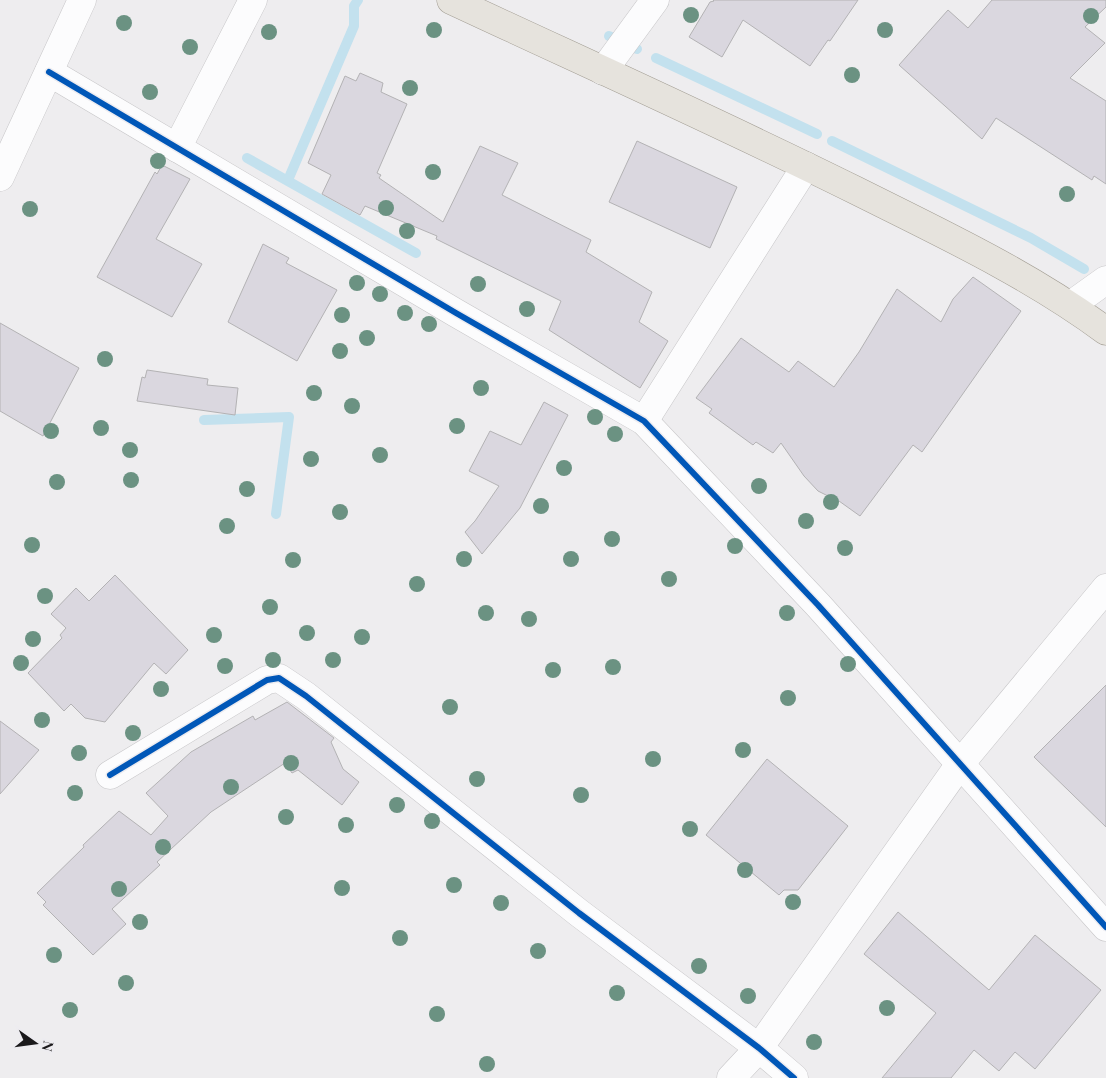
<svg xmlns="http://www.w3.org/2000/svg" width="1106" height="1078" font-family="'Playfair Display',serif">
<rect width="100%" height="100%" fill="#eeedef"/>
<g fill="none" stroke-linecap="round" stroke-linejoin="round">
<g stroke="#c3e1ee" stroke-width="10">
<polyline points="609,36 637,49"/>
<polyline points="656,58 817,134"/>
<polyline points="832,141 1031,238 1084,269"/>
<polyline points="247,158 416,253"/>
<polyline points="288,180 354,26 354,6 358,0"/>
<polyline points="204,420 289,417 276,514"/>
</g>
</g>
<g fill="#dad7df" stroke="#b3b2b4">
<polygon points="713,0 858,0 830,41 828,40 810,66 743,20 722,57 689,37 710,2 714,1"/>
<polygon points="992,0 1106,0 1106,7 1085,27 1105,43 1070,78 1106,101 1106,184 1094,176 1092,180 996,118 982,139 899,65 948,10 968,28"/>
<polygon points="360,73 383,83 381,92 407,104 377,173 381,175 379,178 443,222 480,146 518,163 502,195 591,240 586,252 652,292 639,322 668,341 640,388 549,330 561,301 436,239 437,236 365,206 360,215 322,194 331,175 308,163 345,76 356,81"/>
<polygon points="637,141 737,187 710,248 609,202"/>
<polygon points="162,165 190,179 156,239 202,264 172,317 97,277 155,172 157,174"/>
<polygon points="263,244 289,258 286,263 337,290 297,361 228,322"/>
<polygon points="973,277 1021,311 922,452 913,445 860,516 839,501 831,503 828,496 818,491 804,476 781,443 773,453 756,442 753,445 709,413 712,409 696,398 741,338 789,372 798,361 834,387 859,352 897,289 941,322 953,299"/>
<polygon points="0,323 79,368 43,436 0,411"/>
<polygon points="147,370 208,379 207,385 238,388 235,415 137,401 142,377 145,378"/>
<polygon points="544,402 568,415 520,508 482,554 465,532 475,521 499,486 469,471 490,431 521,445"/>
<polygon points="115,575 188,650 166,674 154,663 105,722 85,718 71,704 64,711 28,673 62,638 60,635 66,628 51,614 76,588 89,601"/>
<polygon points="1106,685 1106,827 1034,757"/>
<polygon points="287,702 334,738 331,742 343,769 359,782 342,805 298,770 292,773 285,763 211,812 157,862 160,865 112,909 126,924 93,955 43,905 46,902 37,893 84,847 83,845 119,811 151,835 168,816 146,793 191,752 253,716 255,720"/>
<polygon points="0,721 39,750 0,794"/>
<polygon points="767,759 848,826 798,890 784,890 779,895 706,835"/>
<polygon points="898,912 989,990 1035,935 1101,990 1035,1069 1015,1052 999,1071 974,1050 951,1078 882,1078 936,1013 864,954"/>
</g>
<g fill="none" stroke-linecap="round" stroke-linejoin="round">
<g stroke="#c7c6c8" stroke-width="29">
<g id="minor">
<polyline points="603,71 655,0"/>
<polyline points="49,72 456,313 644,421 818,605 1106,927"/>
<polyline points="177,148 253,0"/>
<polyline points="0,177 82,0"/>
<polyline points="1071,305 1106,280"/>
<polyline points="644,421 806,166"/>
<polyline points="110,775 267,680 279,678 306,696 579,913 759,1048 794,1078"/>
<polyline points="731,1078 759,1048 960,764 1106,588"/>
</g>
</g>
<g stroke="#a39e94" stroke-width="29">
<path id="major" d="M451,0C586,63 722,124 855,190C941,233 1029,274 1106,331"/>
</g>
<use href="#minor" stroke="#fcfcfd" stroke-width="28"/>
<use href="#major" stroke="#e6e3dd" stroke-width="28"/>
<g stroke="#edecf0" stroke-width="9">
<g id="cycleway">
<polyline points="49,72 456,313 644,421 818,605 1106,927"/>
<polyline points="110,775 267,680 279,678 306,696 579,913 759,1048 794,1078"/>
</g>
</g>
<use href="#cycleway" stroke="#0057b8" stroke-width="6"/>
</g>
<g fill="#6b9282">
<circle cx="691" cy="15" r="8"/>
<circle cx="1091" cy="16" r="8"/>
<circle cx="124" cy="23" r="8"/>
<circle cx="434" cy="30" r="8"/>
<circle cx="885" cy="30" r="8"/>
<circle cx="269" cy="32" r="8"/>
<circle cx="190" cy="47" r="8"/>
<circle cx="852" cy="75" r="8"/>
<circle cx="410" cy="88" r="8"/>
<circle cx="150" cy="92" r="8"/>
<circle cx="158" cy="161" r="8"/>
<circle cx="433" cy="172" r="8"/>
<circle cx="1067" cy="194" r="8"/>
<circle cx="386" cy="208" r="8"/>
<circle cx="30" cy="209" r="8"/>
<circle cx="407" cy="231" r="8"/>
<circle cx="357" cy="283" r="8"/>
<circle cx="478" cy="284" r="8"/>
<circle cx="380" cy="294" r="8"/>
<circle cx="527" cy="309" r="8"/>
<circle cx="405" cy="313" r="8"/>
<circle cx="342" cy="315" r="8"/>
<circle cx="429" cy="324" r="8"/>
<circle cx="367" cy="338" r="8"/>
<circle cx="340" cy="351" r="8"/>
<circle cx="105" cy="359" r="8"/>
<circle cx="481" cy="388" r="8"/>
<circle cx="314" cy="393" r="8"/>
<circle cx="352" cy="406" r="8"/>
<circle cx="595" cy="417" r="8"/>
<circle cx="457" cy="426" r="8"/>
<circle cx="101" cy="428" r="8"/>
<circle cx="51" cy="431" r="8"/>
<circle cx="615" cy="434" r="8"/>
<circle cx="130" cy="450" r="8"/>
<circle cx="380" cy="455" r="8"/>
<circle cx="311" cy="459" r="8"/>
<circle cx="564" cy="468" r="8"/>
<circle cx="131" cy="480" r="8"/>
<circle cx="57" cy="482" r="8"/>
<circle cx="759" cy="486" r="8"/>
<circle cx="247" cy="489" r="8"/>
<circle cx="831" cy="502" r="8"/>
<circle cx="541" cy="506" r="8"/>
<circle cx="340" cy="512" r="8"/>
<circle cx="806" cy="521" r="8"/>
<circle cx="227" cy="526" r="8"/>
<circle cx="612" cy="539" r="8"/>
<circle cx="32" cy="545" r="8"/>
<circle cx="735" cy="546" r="8"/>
<circle cx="845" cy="548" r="8"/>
<circle cx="464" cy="559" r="8"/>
<circle cx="571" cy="559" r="8"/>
<circle cx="293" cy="560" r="8"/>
<circle cx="669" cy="579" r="8"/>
<circle cx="417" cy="584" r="8"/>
<circle cx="45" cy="596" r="8"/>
<circle cx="270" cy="607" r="8"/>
<circle cx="486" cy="613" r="8"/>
<circle cx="787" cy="613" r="8"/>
<circle cx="529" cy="619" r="8"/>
<circle cx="307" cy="633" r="8"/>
<circle cx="214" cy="635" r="8"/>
<circle cx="362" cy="637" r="8"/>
<circle cx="33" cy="639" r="8"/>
<circle cx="273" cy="660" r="8"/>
<circle cx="333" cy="660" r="8"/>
<circle cx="21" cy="663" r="8"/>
<circle cx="848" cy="664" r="8"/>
<circle cx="225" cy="666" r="8"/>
<circle cx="613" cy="667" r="8"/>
<circle cx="553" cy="670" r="8"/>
<circle cx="161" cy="689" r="8"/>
<circle cx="788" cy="698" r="8"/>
<circle cx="450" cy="707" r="8"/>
<circle cx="42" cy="720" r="8"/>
<circle cx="133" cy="733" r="8"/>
<circle cx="743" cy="750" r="8"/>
<circle cx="79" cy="753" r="8"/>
<circle cx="653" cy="759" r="8"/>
<circle cx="291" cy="763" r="8"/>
<circle cx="477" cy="779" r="8"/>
<circle cx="231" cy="787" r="8"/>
<circle cx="75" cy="793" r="8"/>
<circle cx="581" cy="795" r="8"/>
<circle cx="397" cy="805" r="8"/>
<circle cx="286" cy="817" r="8"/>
<circle cx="432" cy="821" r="8"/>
<circle cx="346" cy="825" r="8"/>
<circle cx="690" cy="829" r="8"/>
<circle cx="163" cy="847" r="8"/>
<circle cx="745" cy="870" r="8"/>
<circle cx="454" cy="885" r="8"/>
<circle cx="342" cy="888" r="8"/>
<circle cx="119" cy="889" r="8"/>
<circle cx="793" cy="902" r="8"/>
<circle cx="501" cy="903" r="8"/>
<circle cx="140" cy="922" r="8"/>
<circle cx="400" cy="938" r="8"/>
<circle cx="538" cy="951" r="8"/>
<circle cx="54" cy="955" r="8"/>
<circle cx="699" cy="966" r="8"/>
<circle cx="126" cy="983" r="8"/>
<circle cx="617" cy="993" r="8"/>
<circle cx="748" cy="996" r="8"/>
<circle cx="887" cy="1008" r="8"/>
<circle cx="70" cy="1010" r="8"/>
<circle cx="437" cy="1014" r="8"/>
<circle cx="814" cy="1042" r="8"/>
<circle cx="487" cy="1064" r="8"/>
</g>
<g transform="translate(35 1043) rotate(104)" stroke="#edecf0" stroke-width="4" paint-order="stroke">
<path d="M0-4L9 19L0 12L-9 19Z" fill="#1a191b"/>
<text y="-8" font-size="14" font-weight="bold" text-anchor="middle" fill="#1a191b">N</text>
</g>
</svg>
